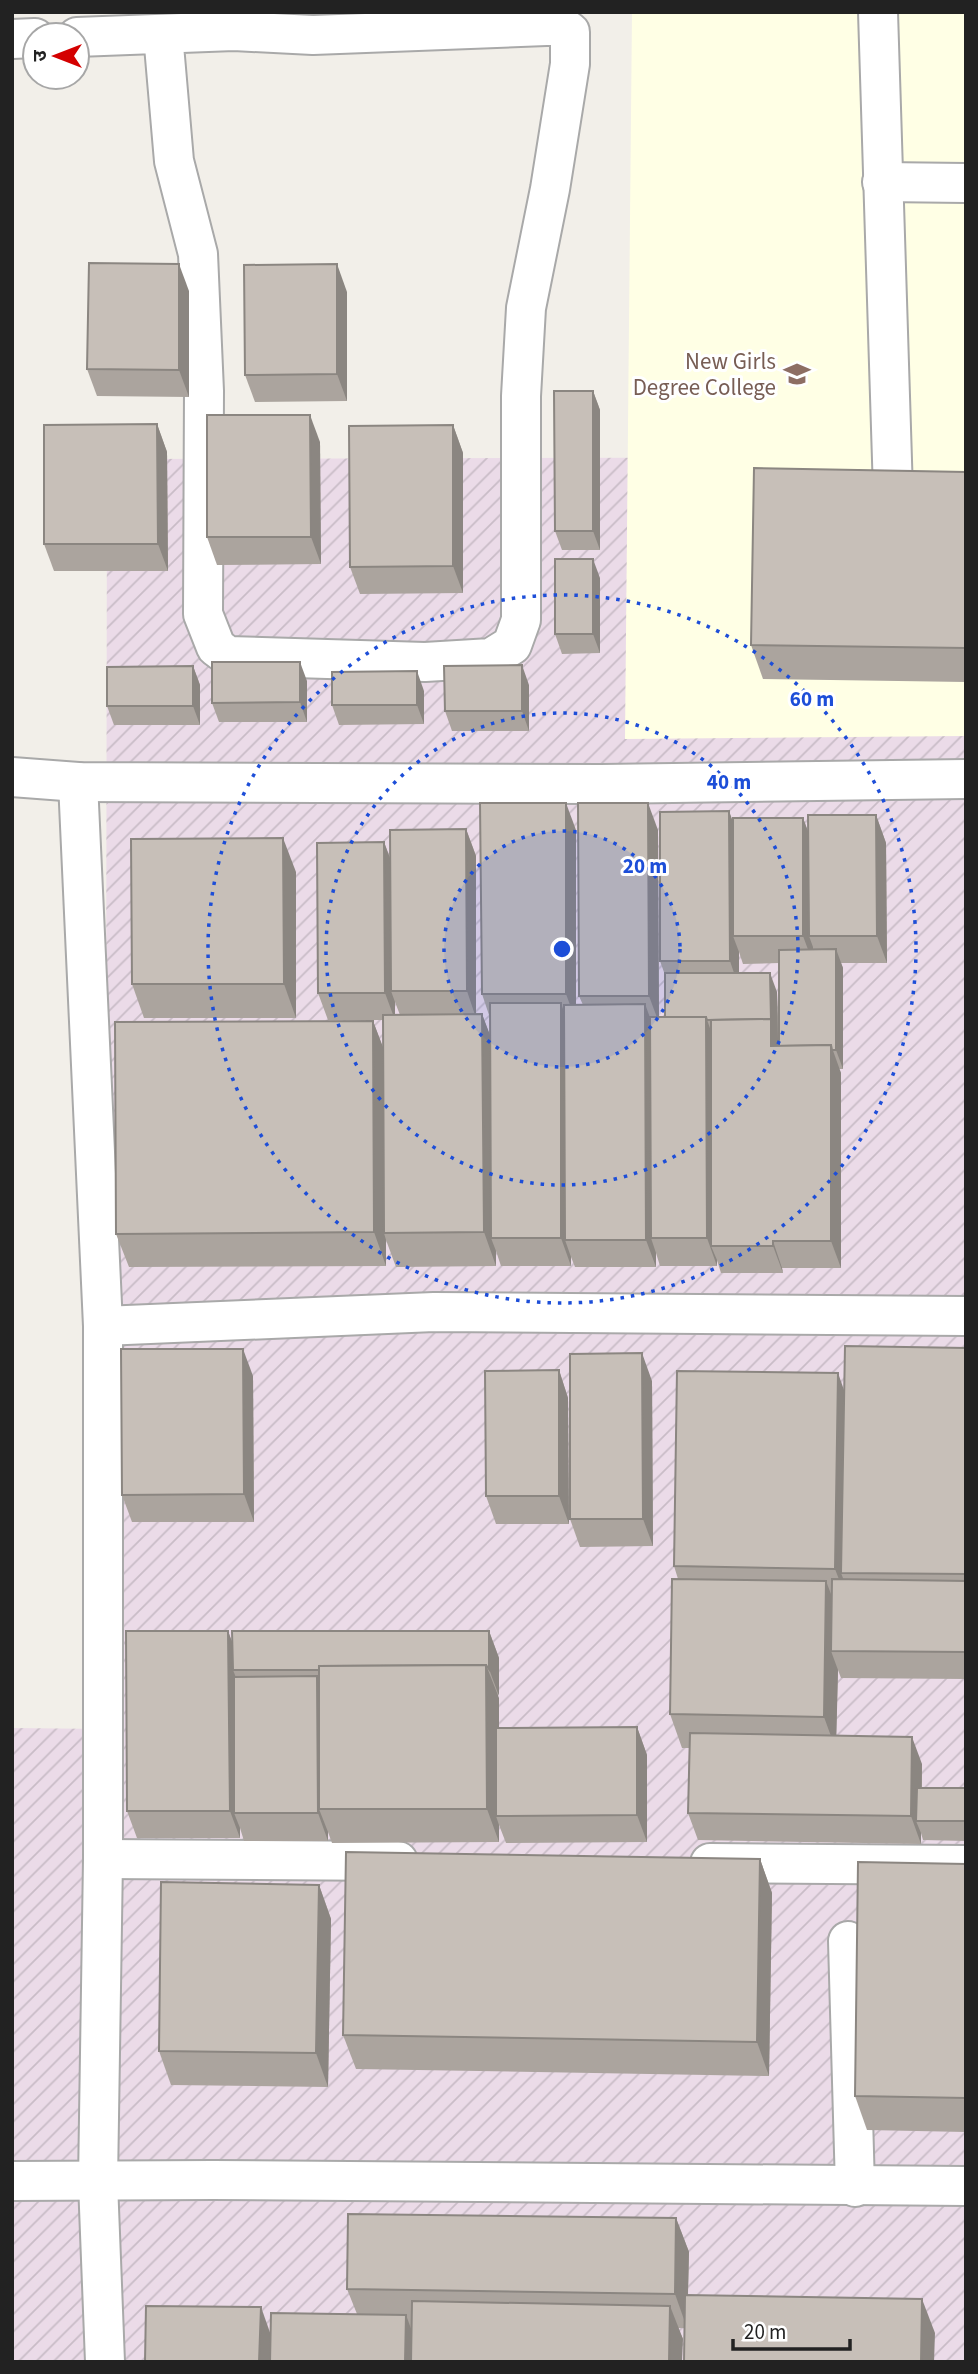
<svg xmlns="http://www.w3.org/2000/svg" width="978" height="2374" font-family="'Source Sans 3','Noto Sans Devanagari',sans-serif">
<defs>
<pattern id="industrial-furrows" width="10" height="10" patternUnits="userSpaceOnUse" patternTransform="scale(1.75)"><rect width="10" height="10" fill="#ebdbe8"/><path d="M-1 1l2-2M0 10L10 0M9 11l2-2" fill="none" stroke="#c9bcc7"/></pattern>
</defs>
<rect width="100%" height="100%" fill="#f2efe9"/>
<polygon fill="url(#industrial-furrows)" points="966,457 966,2362 12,2362 12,1728 105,1729 107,459"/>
<polygon fill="#ffffe5" points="632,12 966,12 966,736 625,739"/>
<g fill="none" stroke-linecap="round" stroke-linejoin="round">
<g stroke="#a9a9a9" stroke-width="42">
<g id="minor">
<polyline points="878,12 893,492"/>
<polyline points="77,37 234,31 313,35 546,26 562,26 570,32 570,64 550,189 526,308 521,396 521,620 512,645 491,658 425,662 228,656 216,647 203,614 204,391 198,254 174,161 163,34"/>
<polyline points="12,39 35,38"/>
<polyline points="882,182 966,183"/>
<polyline points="12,777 78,782 601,784 966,779"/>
<polyline points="78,782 103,1326 103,1859 98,2182 105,2362"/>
<polyline points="103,1326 434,1312 966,1316"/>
<polyline points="103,1859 398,1861"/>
<polyline points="710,1863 966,1865"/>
<polyline points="848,1941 855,2187"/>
<polyline points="12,2181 213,2180 966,2186"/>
</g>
</g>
<use href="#minor" stroke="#fff" stroke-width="38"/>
</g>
<g fill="#aba49e" fill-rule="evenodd">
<polygon points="189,291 189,397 97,396 87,369"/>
<polygon points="347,292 347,401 255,402 245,375"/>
<polygon points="593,391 600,410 600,550 562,550 555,531"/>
<polygon points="157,424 167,452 168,571 54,571 44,544"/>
<polygon points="453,425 463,453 463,593 360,594 350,567"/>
<polygon points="320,442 321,564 217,565 207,537"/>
<polygon points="966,472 966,682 763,679 751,645"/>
<polygon points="600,578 600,653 562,654 555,634"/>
<polygon points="193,666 200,685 200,725 114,725 107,706"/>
<polygon points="307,681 307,722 219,722 212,703"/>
<polygon points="529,685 529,731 452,731 445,711"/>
<polygon points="424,691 424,724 339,725 332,705"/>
<path d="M729,811L733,824L803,818L809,834L876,815L886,843L887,963H841L843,968V1069H839L841,1073V1268H782L783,1273H721L717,1260V1266H660L656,1253V1267H575L571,1257V1266H501L496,1251V1266L396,1267L386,1240V1266L129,1267L116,1234L373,1021L383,1048V1020H328L318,993L384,842L390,858L466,829L476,856V1015L482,1014L490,1036V1018L482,994L576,830V1005H583L579,996L658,830L659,1017H665V975L660,961ZM739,952L743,964L779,963V1040L777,992L739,973ZM395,1002L400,1015H395Z"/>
<polygon points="296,872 296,1018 144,1018 132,984"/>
<polygon points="966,1348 966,1679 841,1678 838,1670 836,1736 922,1764 922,1788 966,1788 966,1841 923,1840 921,1833 921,1844 698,1840 688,1813 689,1748 682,1748 670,1714 678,1579 674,1566 844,1391"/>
<polygon points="559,1370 568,1398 569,1524 496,1524 486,1496"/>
<polygon points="253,1376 254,1522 132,1522 122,1495"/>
<polygon points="652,1381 653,1546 580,1547 570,1519"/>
<polygon points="228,1631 232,1642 489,1631 499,1658 498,1696 499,1728 637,1727 647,1755 647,1842 506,1843 499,1825 499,1842 332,1843 328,1832 328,1841 244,1841 240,1828 240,1838 137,1838 127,1811"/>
<polygon points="760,1859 772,1893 769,2076 356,2069 343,2035"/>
<polygon points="966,1864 966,2132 867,2130 855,2096"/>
<polygon points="319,1885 331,1919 328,2087 171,2085 159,2051"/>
<polygon points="676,2218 689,2252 688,2295 935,2333 678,2328 683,2339 270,2334 357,2314 347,2289"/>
</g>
<g fill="#8b8681">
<polygon points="179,264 189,291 189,397 179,370"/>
<polygon points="337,264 347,292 347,401 337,374"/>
<polygon points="593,391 600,410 600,550 593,531"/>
<polygon points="310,415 320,442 321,564 311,537"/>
<polygon points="157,424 167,452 168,571 158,544"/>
<polygon points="453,425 463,453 463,593 453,566"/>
<polygon points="593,559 600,578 600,653 593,634"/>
<polygon points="300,662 307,681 307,722 300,702"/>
<polygon points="522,665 529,685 529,731 522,711"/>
<polygon points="193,666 200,685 200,725 193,706"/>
<polygon points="417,671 424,691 424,724 417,705"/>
<polygon points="566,803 576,830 576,1021 566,994"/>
<polygon points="648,803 658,830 659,1023 649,996"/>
<polygon points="729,811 739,838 733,936 739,952 739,988 730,961"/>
<polygon points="876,815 886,843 887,963 877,936"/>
<polygon points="803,818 813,845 809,936 813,947 813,963 803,936"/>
<polygon points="466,829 476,856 476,1018 467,991"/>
<polygon points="283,838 296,872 296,1018 284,984"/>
<polygon points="384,842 394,869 391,991 395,1002 395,1020 385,993"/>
<polygon points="836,949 843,968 843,1069 836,1050"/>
<polygon points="770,973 777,992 778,1038 781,1047 771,1046"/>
<polygon points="561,1003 570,1030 565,1240 571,1257 571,1266 561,1238"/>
<polygon points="645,1004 655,1031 651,1238 656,1253 656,1267 646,1240"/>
<polygon points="482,1014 495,1048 491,1238 496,1251 496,1266 484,1232"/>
<polygon points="706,1017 716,1045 711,1246 717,1260 717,1266 707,1238"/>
<polygon points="373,1021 386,1055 384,1233 386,1240 386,1266 374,1232"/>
<polygon points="831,1045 841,1073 841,1268 831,1241"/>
<polygon points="773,1241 782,1268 783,1273 773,1246"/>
<polygon points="243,1349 253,1376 254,1522 244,1494"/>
<polygon points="642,1353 652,1381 653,1546 643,1519"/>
<polygon points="559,1370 568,1398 569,1524 559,1496"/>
<polygon points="838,1373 850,1407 841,1573 848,1591 848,1603 835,1569"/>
<polygon points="826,1581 839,1615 831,1651 838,1670 836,1750 824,1717"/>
<polygon points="228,1631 238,1658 233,1670 239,1685 234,1813 240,1828 240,1838 230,1811"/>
<polygon points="489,1631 499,1658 499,1696 489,1669"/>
<polygon points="486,1665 499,1698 499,1816 496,1816 499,1825 499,1842 487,1809"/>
<polygon points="317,1676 327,1703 319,1809 328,1832 328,1841 318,1813"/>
<polygon points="637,1727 647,1755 647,1842 637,1815"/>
<polygon points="912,1737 922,1764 921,1821 916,1821 921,1833 921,1844 911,1816"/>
<polygon points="760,1859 772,1893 769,2076 757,2042"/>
<polygon points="319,1885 331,1919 328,2087 316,2053"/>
<polygon points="676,2218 689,2252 687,2328 675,2294"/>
<polygon points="922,2299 935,2333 934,2362 921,2362"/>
<polygon points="670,2306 683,2339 682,2362 669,2362"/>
<polygon points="261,2307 273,2341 272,2362 259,2362"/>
<polygon points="406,2315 416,2342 415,2362 405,2362"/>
</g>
<g fill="#c7bfb8" stroke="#8b8681" stroke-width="2">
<polygon points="89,263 179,264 179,370 87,369"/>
<polygon points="337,264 337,374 245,375 244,265"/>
<polygon points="554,391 593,391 593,531 555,531"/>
<polygon points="207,415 310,415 311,537 207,537"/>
<polygon points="157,424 158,544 44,544 44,425"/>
<polygon points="453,425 453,566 350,567 349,426"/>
<polygon points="754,468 966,472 966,648 751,645"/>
<rect x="555" y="559" width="38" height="75"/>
<polygon points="212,662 300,662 300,702 212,703"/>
<polygon points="522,665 522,711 445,711 444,666"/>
<polygon points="193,666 193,706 107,706 107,667"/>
<polygon points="417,671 417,705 332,705 332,672"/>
<polygon points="480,803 566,803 566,994 482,994"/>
<polygon points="578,803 648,803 649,996 579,996"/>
<polygon points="729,811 730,961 660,961 660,812"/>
<polygon points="808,815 876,815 877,936 809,936"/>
<rect x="733" y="818" width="70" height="118"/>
<polygon points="466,829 467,991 391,991 390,830"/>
<polygon points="283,838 284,984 132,984 131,839"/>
<polygon points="384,842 385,993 318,993 317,843"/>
<polygon points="836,949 836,1050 832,1050 831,1045 779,1046 779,950"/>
<polygon points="665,973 770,973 771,1019 707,1020 706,1017 665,1017"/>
<polygon points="490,1003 561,1003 561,1238 491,1238"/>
<polygon points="645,1004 646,1240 565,1240 564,1005"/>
<polygon points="482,1014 484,1232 384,1233 383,1015"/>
<polygon points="650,1017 706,1017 707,1238 651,1238"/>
<polygon points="771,1019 771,1046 831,1045 831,1241 773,1241 773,1246 711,1246 711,1020"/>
<polygon points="373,1021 374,1232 116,1234 115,1022"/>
<polygon points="845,1346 966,1348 966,1574 841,1573"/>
<polygon points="121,1349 243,1349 244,1494 122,1495"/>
<polygon points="642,1353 643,1519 570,1519 570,1354"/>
<polygon points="559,1370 559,1496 486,1496 485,1371"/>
<polygon points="677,1371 838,1373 835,1569 674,1566"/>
<polygon points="672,1579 826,1581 824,1717 670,1714"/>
<polygon points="832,1579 966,1581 966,1652 831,1651"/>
<polygon points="126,1631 228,1631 230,1811 127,1811"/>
<polygon points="232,1631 489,1631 489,1669 486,1665 319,1666 319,1670 233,1670"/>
<polygon points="486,1665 487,1809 319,1809 319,1666"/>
<polygon points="317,1676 318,1813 234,1813 234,1677"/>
<polygon points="637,1727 637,1815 496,1816 496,1728"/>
<polygon points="690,1733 912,1737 911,1816 688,1813"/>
<polygon points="917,1788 966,1788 966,1821 916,1821"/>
<polygon points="346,1852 760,1859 757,2042 343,2035"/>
<polygon points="858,1862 966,1864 966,2098 855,2096"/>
<polygon points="161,1882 319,1885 316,2053 159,2051"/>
<polygon points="348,2214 676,2218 675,2294 347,2289"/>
<polygon points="685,2295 922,2299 921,2362 684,2362"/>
<polygon points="412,2301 670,2306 669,2362 411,2362"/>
<polygon points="146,2306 261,2307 259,2362 145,2362"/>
<polygon points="271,2313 406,2315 405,2362 270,2362"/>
</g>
<circle cx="562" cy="949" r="118" fill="#1d4ed8" fill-opacity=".12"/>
<g fill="none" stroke="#1d4ed8" stroke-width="3.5" stroke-dasharray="3.5 7">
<circle cx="562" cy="949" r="118"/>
<circle cx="562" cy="949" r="236"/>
<circle cx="562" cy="949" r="354"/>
</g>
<defs>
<g id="school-bare" transform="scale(2.1)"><path d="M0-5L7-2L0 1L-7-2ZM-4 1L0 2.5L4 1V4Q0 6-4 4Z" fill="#8d6e63" stroke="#fff" stroke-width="2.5" paint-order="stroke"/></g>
</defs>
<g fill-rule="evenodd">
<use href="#school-bare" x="797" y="374"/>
</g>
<g text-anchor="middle" stroke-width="6" stroke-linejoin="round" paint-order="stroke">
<g font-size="23" fill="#785e54" stroke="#fff" text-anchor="end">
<text x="776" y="369">New Girls<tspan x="776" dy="26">Degree College</tspan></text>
</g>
</g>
<circle cx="562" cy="949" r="10" fill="#1d4ed8" stroke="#fff" stroke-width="3.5"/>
<g font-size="21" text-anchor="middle" font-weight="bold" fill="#1d4ed8" stroke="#fff" stroke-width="6" stroke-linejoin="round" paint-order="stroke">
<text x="812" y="706">60 m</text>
<text x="729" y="789">40 m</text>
<text x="645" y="873">20 m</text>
</g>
<rect width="978" height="2374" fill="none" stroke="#222222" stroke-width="28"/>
<g transform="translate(56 56) rotate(270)"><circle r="33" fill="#ffffff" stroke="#a7a7a7" stroke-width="2"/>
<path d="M0-5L12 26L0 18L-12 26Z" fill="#d40000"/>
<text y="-10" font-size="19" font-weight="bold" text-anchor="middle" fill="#222222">उ</text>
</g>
<path d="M733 2339v10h117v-10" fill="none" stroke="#222222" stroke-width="3.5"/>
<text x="744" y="2339" font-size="21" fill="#222222" stroke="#ffffff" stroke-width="5" paint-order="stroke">20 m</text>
</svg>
